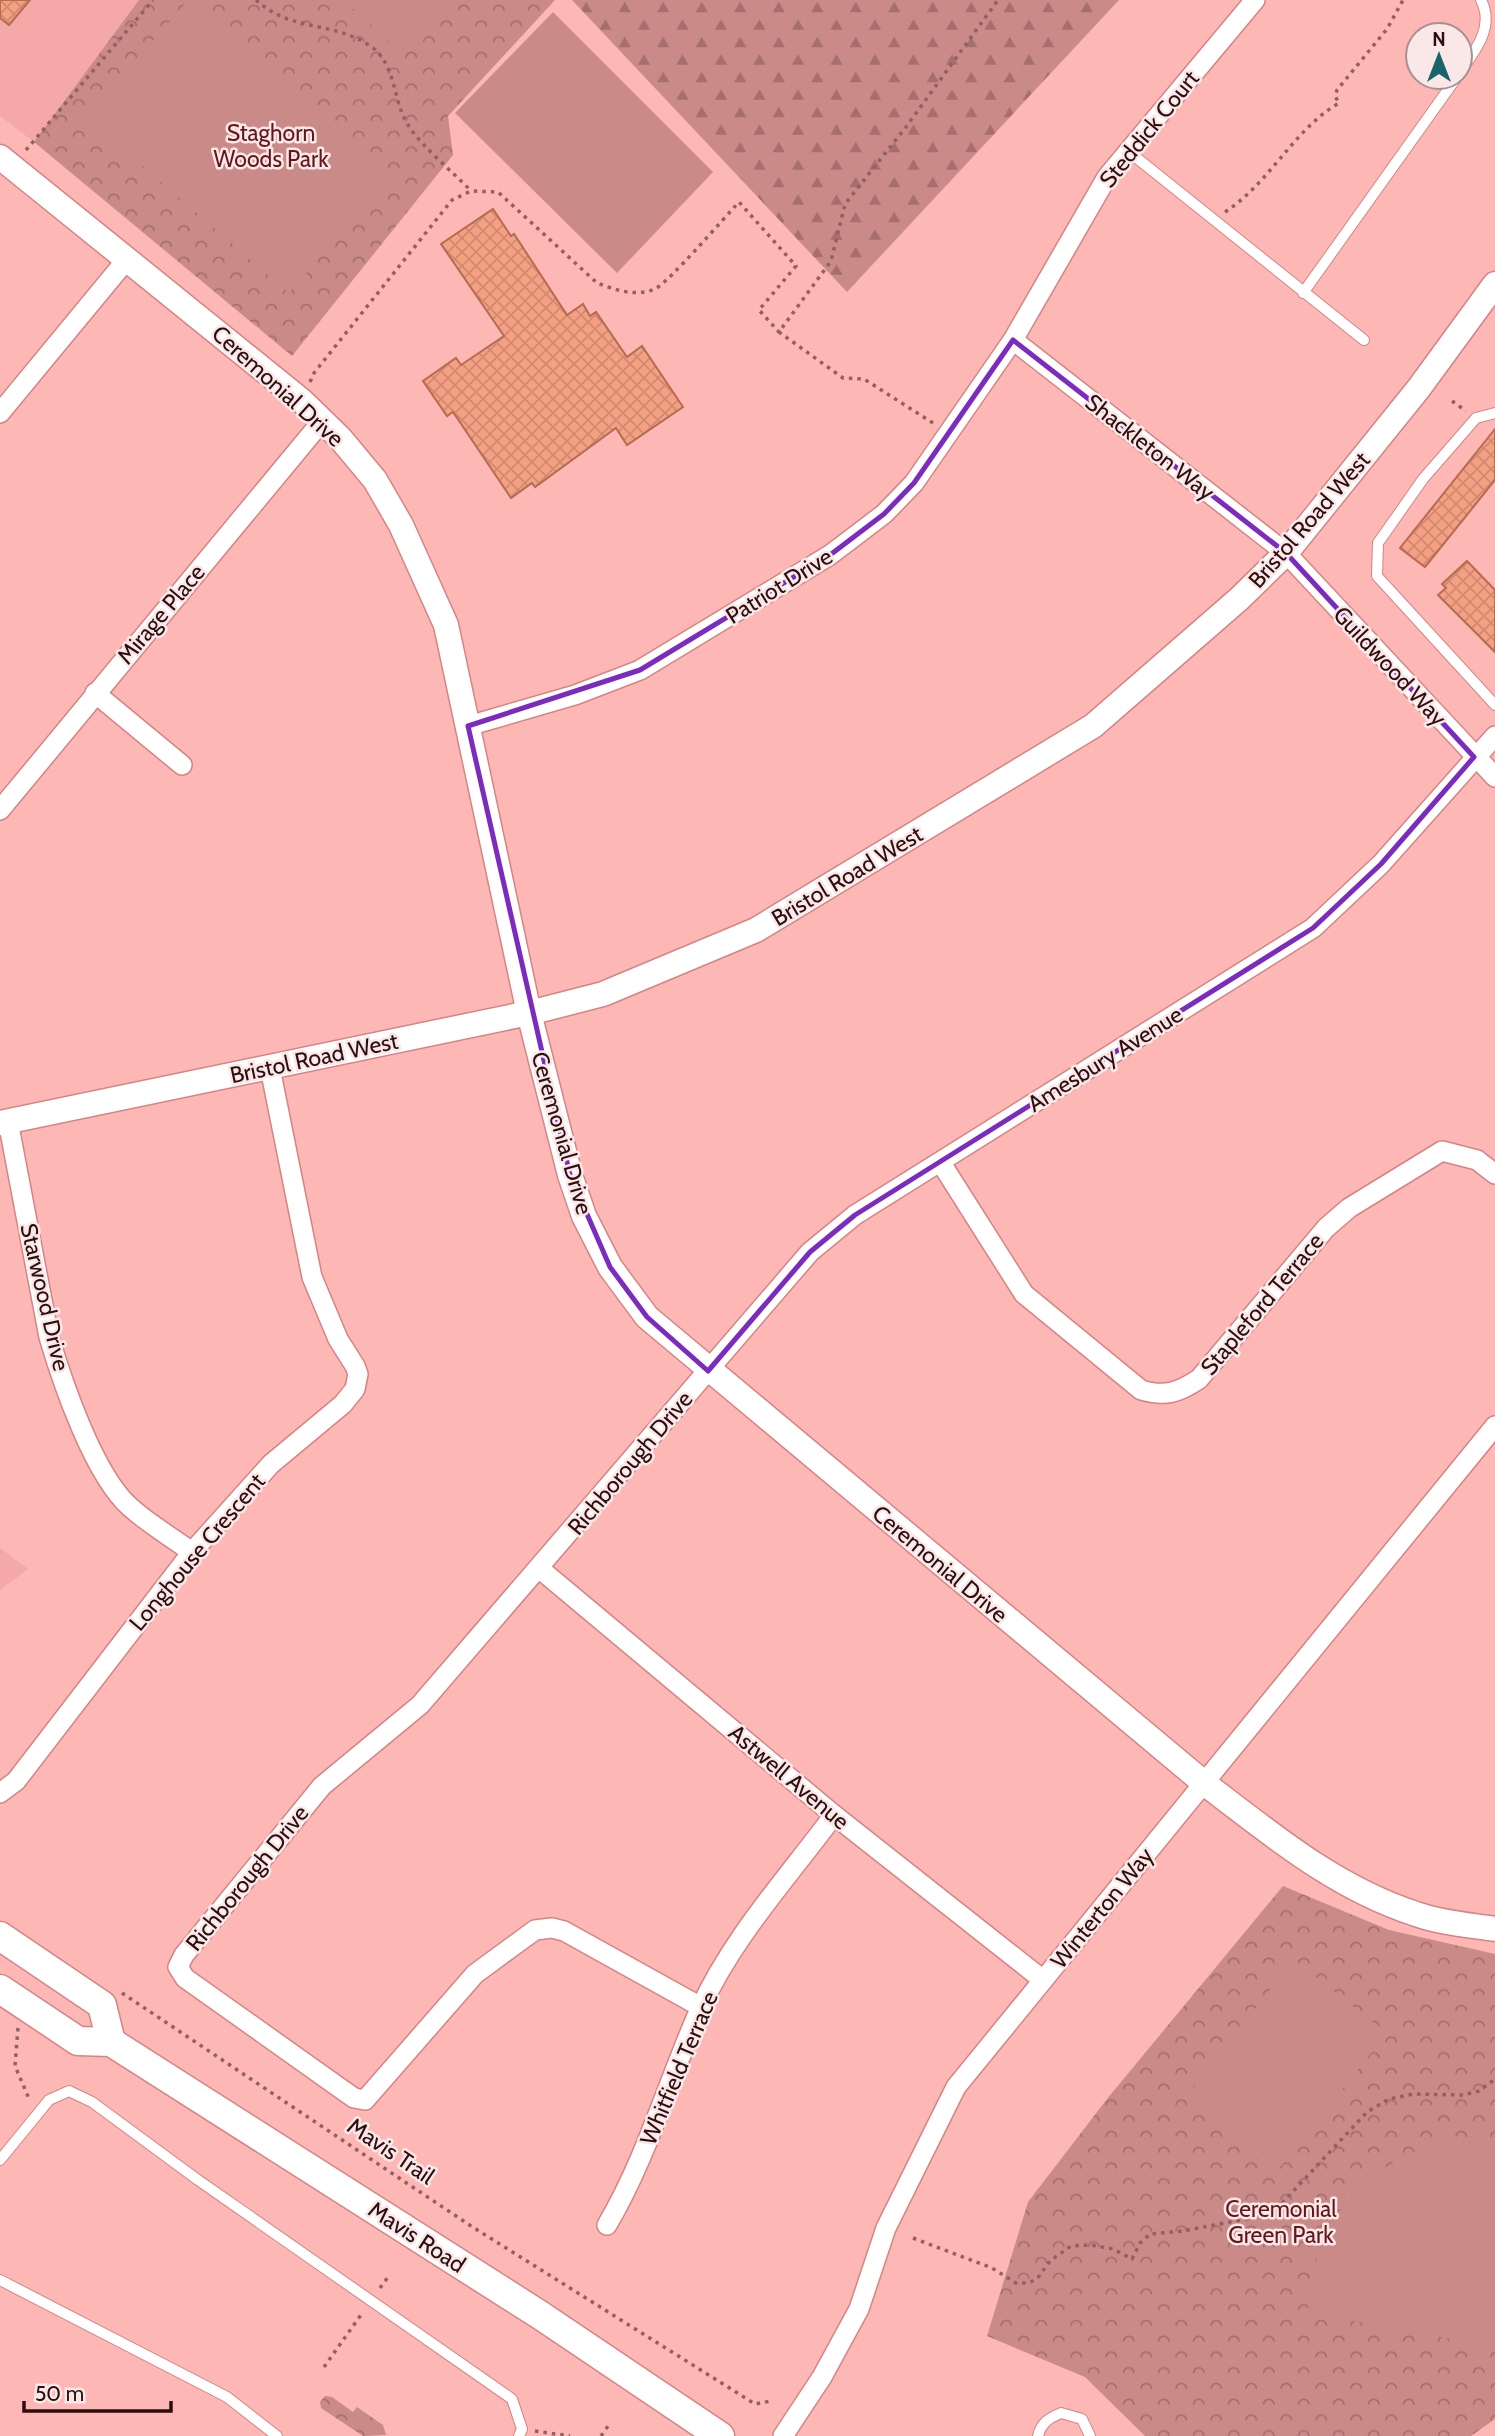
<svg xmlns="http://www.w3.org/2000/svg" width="1495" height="2436" font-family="Cabin,sans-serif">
<defs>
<pattern id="forest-firs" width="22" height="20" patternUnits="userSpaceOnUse" patternTransform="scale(1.75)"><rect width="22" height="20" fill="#ca8a88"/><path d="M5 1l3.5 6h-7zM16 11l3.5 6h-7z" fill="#a46f6e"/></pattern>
<pattern id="park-crowns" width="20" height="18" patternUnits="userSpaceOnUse" patternTransform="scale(1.75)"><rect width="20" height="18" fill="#ca8a88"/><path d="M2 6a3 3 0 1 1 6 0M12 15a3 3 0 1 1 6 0" fill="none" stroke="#a46f6e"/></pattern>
<pattern id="building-cross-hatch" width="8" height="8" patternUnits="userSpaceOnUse" patternTransform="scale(1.75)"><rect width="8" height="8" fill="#f4a082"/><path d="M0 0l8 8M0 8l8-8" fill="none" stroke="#d2896f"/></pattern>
</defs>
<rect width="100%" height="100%" fill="#fdb7b5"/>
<g fill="#f4a9a8">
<polygon points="0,0 139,0 34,142 0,116"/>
<polygon points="0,1548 28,1569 0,1590"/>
</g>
<polygon fill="url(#forest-firs)" points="572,0 1119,0 847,292"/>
<g fill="url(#park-crowns)">
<polygon points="139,0 555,0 448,116 453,155 292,356 34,142"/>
<polygon points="1283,1886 1389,1930 1495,1954 1495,2419 1471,2436 1145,2436 1085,2377 987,2336 1028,2202 1107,2099"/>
<polygon points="325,2396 332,2397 353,2412 357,2407 383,2425 386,2435 363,2436 321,2408 320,2402"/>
</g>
<g fill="#ca8a88">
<polygon points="188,0 194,0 393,173 289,293 86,117"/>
<polygon points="344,0 452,0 417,48 398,49"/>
<polygon points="553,12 713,172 617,273 455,113"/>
<polygon points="1294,1960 1387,2033 1281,2166 1189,2093"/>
<path d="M1472,2137L1495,2138V2347L1308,2313C1312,2213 1375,2150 1472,2137Z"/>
</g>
<g fill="url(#building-cross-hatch)" stroke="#b56c51" stroke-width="2">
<polygon points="0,0 30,0 9,25 0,18"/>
<polygon points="493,209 511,236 514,234 567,315 583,304 590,316 596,312 627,357 642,346 683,407 627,445 616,428 535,487 532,483 511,498 453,412 447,416 423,381 456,358 461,365 504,336 441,244"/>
<polygon points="1495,429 1495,480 1425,567 1400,548"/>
<polygon points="1467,561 1495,590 1495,652 1438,595 1446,588 1442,584"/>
</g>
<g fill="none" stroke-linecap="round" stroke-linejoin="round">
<g stroke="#d68483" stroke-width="12">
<g id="service">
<path d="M1460,72C1475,51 1495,27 1481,0"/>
<polyline points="1128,151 1364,340"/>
<polyline points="1303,293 1457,77"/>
<polyline points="1495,413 1476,418 1423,479 1378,543 1377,576 1495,705"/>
<polyline points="0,2160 49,2100 69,2091 92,2102 198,2180 512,2399 522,2429 519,2436"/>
<polyline points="0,2280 227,2397 277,2436"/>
<path d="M1038,2436C1041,2423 1049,2418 1061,2413L1082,2419L1090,2436"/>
</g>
</g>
<g stroke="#d68483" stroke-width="22">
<g id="minor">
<polyline points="1013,340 1286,553 1495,777"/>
<polyline points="0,413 128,258"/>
<polyline points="95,693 182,765"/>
<polyline points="468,726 575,695 640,670 830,555 884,514 914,483 1013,340 1107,177 1255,0"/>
<polyline points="0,810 323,420"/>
<path d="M8,1121L49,1337C63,1384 94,1475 130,1507C149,1524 171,1537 192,1552"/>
<path d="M941,1163L1024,1294L1141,1390C1165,1397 1178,1393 1199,1379L1326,1228L1349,1208L1442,1151L1477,1160L1495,1174"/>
<polyline points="540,1569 834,1815 1043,1980"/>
<polyline points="0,1793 16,1781 192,1552 271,1464 343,1404 355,1389 358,1374 355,1366 338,1339 312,1277 270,1068"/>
<polyline points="701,2007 564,1931 552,1928 535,1930 475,1974 365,2100 354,2098 185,1978 178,1967 184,1955 322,1786 420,1705 810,1252 855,1215 1313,928 1381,864 1495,736"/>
<path d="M607,2225C647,2157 668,2081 700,2009C732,1938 788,1877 834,1815"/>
<polyline points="783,2436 822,2377 859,2309 886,2228 956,2087 1495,1426"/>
</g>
</g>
<g stroke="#d68483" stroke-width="27">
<g id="tertiary">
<path d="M0,157L302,401L340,438L375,480L401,525L446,625L529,1013L570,1175L584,1216L610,1267L647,1317L1204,1783C1271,1834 1335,1888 1416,1914C1441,1923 1469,1925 1495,1929"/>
<polyline points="0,1123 529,1013 603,994 756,930 1093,726 1239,599 1286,553 1419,388 1495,284"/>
</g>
</g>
<g stroke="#d68483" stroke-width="31">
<g id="secondary">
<polyline points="0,1936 102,2005 111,2042"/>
<polyline points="0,1989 78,2041 111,2042 540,2315 720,2436"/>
</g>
</g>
<g stroke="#926060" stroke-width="3.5" stroke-dasharray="3.5 5" stroke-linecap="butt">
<path d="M256,0C291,32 332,21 369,45C397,63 392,100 408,125C422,147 452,171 471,191"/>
<polyline points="26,150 153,0"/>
<path d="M1225,212C1270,183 1293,130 1339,103L1335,96L1337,90L1387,29L1403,0"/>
<path d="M310,382L314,373L452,200L471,191L498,192L597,283C615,290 636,297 655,289C669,282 724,218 739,202L796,266L759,310L779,332"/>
<polyline points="1452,401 1466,411"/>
<polyline points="933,423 864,379 843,378 779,332 831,261 845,204 906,127 998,0"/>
<polyline points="122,1993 471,2226 755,2404 771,2401"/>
<polyline points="18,2028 15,2066 30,2101"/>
<polyline points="913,2238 992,2268 1016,2283 1028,2283 1037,2279 1050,2261 1071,2246 1091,2245 1113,2249 1132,2259 1140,2243 1150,2234 1183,2231 1272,2214 1367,2112 1389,2099 1413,2094 1463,2095 1479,2091 1495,2079"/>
<polyline points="380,2288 388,2277"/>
<polyline points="324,2367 363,2312"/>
<polyline points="535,2431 570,2436"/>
<polyline points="601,2436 608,2426"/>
</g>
<use href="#service" stroke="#fff" stroke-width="10"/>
<use href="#minor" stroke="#fff" stroke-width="19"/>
<use href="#tertiary" stroke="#fff" stroke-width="24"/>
<use href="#secondary" stroke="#fff" stroke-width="28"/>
</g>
<path fill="none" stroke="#7b2cbf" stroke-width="5" stroke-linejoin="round" d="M1013,340L1286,553L1474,757L1381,864L1313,928L855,1215L810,1252L708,1371L647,1317L610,1267L570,1175L468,726L640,670L830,555L884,514L914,483Z"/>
<g text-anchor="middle" stroke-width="5" stroke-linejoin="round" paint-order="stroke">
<g font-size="23" fill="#2d0e0f" stroke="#fae7e7">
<text transform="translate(1149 129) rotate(-51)" y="8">Steddick Court</text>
<text transform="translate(278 386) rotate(42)" y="8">Ceremonial Drive</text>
<text transform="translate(1150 447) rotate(38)" y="8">Shackleton Way</text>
<text transform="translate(1309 520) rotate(-49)" y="8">Bristol Road West</text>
<text transform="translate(779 586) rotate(-32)" y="8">Patriot Drive</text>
<text transform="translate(161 614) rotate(-50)" y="8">Mirage Place</text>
<text transform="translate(1390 666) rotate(47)" y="8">Guildwood Way</text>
<text transform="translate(847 876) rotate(-31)" y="8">Bristol Road West</text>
<text transform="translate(314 1058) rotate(-12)" y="8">Bristol Road West</text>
<text transform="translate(1105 1059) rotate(-32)" y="8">Amesbury Avenue</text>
<text transform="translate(562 1133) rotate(74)" y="8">Ceremonial Drive</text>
<text transform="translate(45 1297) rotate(77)" y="8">Starwood Drive</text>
<text transform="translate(1262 1304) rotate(-50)" y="8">Stapleford Terrace</text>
<text transform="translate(630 1463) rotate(-50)" y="8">Richborough Drive</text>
<text transform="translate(197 1552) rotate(-50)" y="8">Longhouse Crescent</text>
<text transform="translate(940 1564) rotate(40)" y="8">Ceremonial Drive</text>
<text transform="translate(789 1777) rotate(40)" y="8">Astwell Avenue</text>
<text transform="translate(247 1878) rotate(-51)" y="8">Richborough Drive</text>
<text transform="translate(1102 1908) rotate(-51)" y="8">Winterton Way</text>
<text transform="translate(679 2068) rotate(-67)" y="8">Whitfield Terrace</text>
<text transform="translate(391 2151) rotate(34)" y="8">Mavis Trail</text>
<text transform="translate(417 2237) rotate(33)" y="8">Mavis Road</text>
</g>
<g font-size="23" fill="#65161d" stroke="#fae7e7">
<text x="271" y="141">Staghorn<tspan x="271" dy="26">Woods Park</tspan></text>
<text x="1281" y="2217">Ceremonial<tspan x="1281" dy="26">Green Park</tspan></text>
</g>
</g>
<g transform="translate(1439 56)"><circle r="33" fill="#fae7e7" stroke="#a89091" stroke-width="2"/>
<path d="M0-5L12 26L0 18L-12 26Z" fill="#17656a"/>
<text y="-10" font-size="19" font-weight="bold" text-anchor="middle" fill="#2d0e0f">N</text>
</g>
<path d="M24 2401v10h147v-10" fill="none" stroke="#2d0e0f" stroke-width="3.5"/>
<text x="35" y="2401" font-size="21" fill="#2d0e0f" stroke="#fae7e7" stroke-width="5" paint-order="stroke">50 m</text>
</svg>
